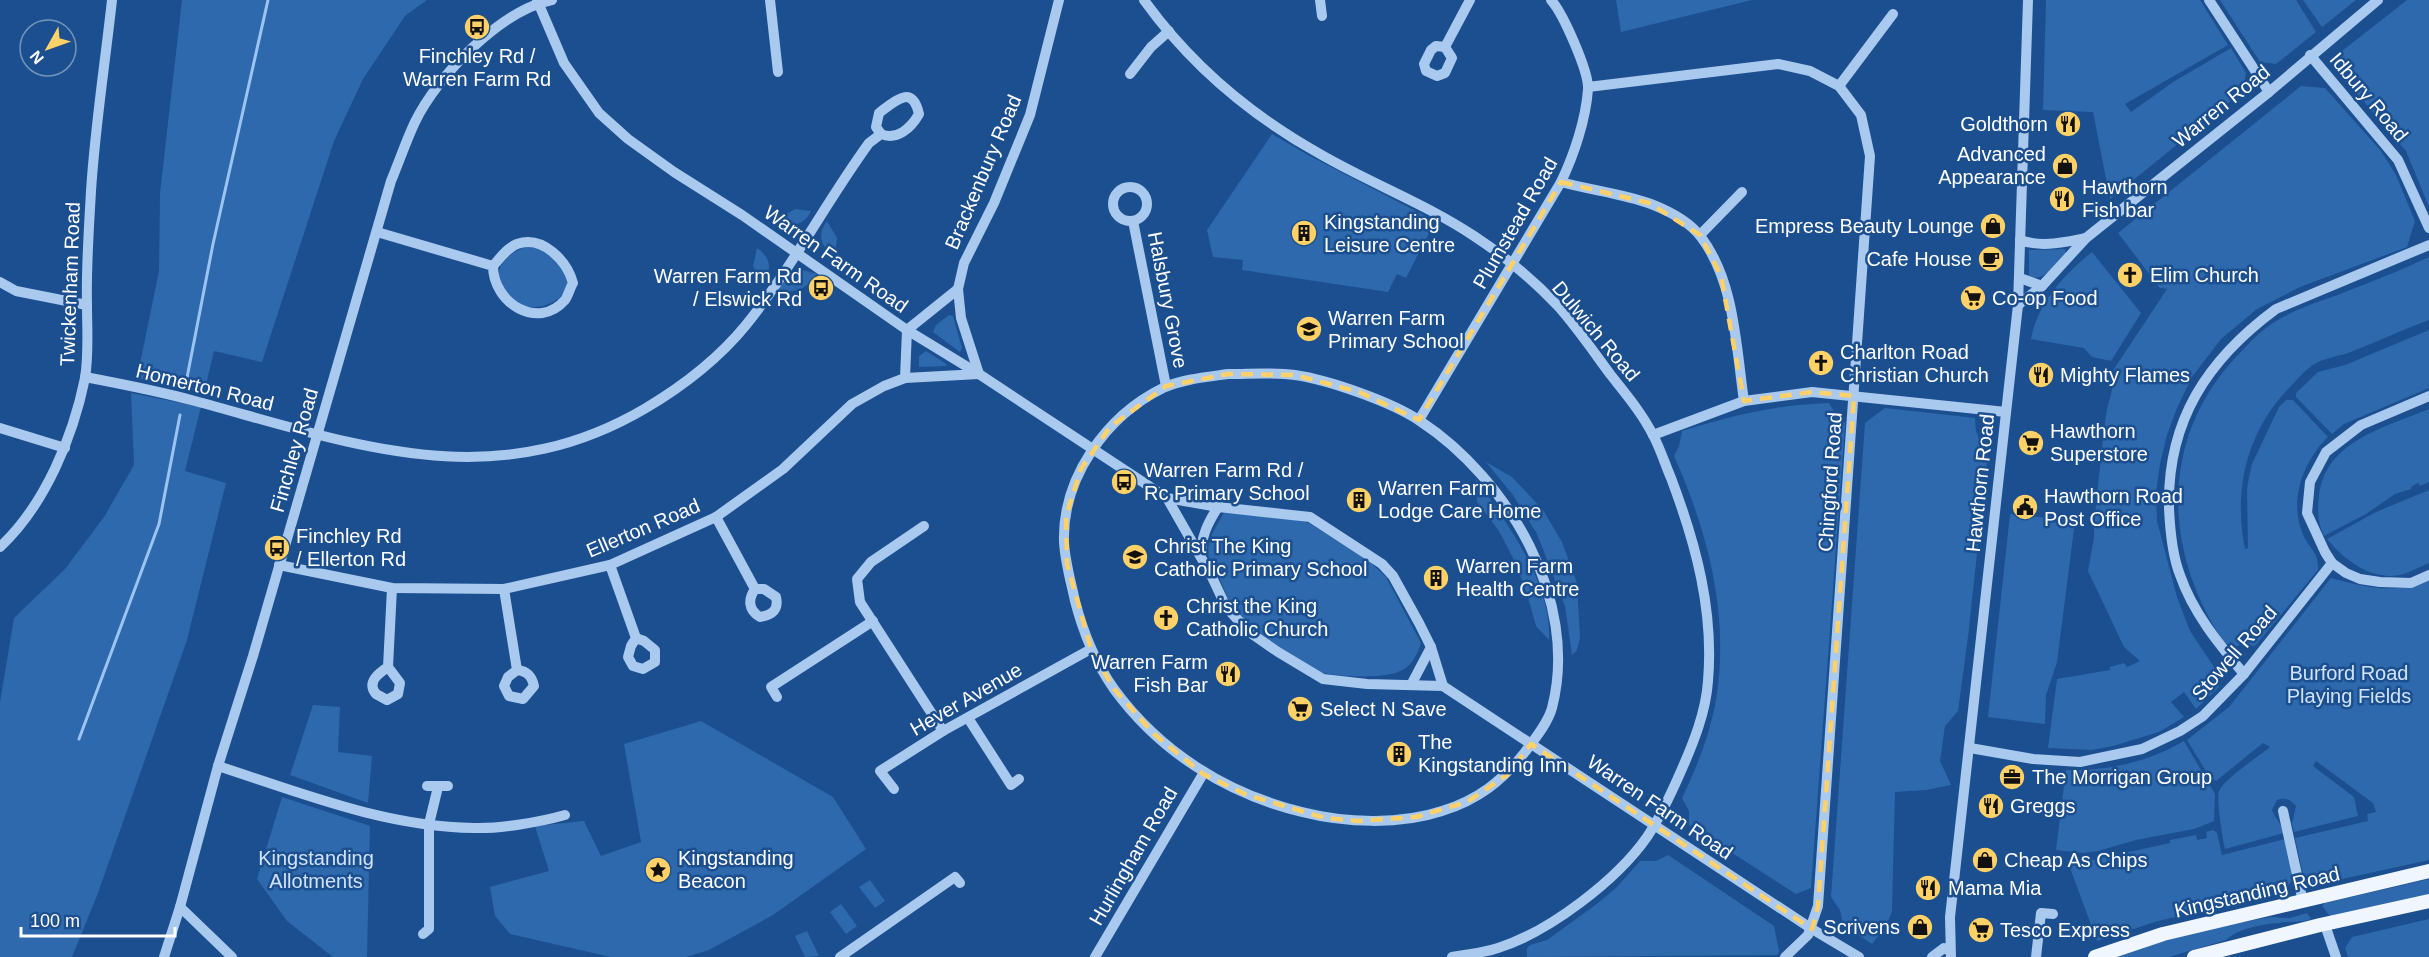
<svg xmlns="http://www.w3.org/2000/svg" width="2429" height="957" font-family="Arial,sans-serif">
<rect width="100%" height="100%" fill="#1b4f8f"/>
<g fill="#2e69ad">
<polygon points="182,0 427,0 405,16 363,79 334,141 262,362 214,351 204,393 137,378 159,271 160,193"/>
<polygon points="1616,0 1752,0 1621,32"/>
<polygon points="2046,0 2200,0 2228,45 2125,104 2131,112 2173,82 2231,48 2246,73 2243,91 2110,199 2093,112 2043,110"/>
<polygon points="2220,0 2296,0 2316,32 2276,64 2260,62"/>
<polygon points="2303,0 2356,0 2322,27"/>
<polygon points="2407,0 2429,0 2429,207 2406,151 2342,76 2342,51"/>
<path d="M2301,86L2325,88L2381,151L2396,175L2415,221L2407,247L2300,287L2257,309L2221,339L2192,377L2177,408L2167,435L2160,464L2156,493L2157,521L2177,597L2190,631L2216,670L2219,687L2196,709L2184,692L2171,702L2184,717L2159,732L2113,746L2092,750L2048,748L2057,679L2110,670V667L2124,663L2127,667L2140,661L2124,647L2088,571L2094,538V524C2098,488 2101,451 2106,415C2108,401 2116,383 2114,369L2167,289L2160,288L2118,233Z"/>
<polygon points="1272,134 1308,155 1435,221 1406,278 1397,274 1388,292 1242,270 1243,260 1213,257 1207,230"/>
<path d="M795,209L811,211C804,226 791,228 778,219Z"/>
<path d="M827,221L837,238L835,255C820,248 817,234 827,221Z"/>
<path d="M527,247C542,248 549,253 558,264C560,267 565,271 566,275C575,300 535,314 518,304C512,300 506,292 502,287C490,269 511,250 527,247Z"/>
<path d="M757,248C771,257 773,271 762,283L753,266Z"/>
<path d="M2065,249L2066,253C2057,263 2042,284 2029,276V250Z"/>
<path d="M2092,252L2141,313L2111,361L2092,357L2084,348L2031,339C2038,302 2064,275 2092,252Z"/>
<path d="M2429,257V320C2401,330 2375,343 2348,353C2336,357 2323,358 2313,365C2304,371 2297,380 2290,387C2247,431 2233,489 2245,549L2248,548L2247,489L2249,477L2252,464L2279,407L2286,400H2293L2328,437C2304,460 2289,499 2302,532C2306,543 2313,549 2316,556C2318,560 2318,566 2318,570L2255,646L2242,644L2233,648L2224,642C2163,552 2159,439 2236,357C2246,347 2255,336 2266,328C2287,312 2315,303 2340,294C2370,282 2400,271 2429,257Z"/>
<path d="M803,270L817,274C806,289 797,293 778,291L785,277Z"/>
<polygon points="949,315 953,316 962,348 960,352 933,332 936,325"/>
<polygon points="2429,330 2429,388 2344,424 2332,434 2296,397 2296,393 2318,372 2345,365"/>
<polygon points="926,351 945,363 947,366 919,367 919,356"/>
<polygon points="131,393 201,407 185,471 226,483 187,640 98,893 72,957 0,957 0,702 14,618 65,569 104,517 134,465"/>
<path d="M1829,403L1838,418L1845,423L1843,453L1811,888L1796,894L1689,825V811L1682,798C1697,767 1710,734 1716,700C1730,616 1708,532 1674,456L1679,446L1682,431C1735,415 1773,405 1829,403Z"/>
<polygon points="1885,408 1975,418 1976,431 1987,461 1968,637 1958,711 1945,726 1940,761 1951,785 1926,790 1895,792 1892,911 1887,924 1872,944 1843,925 1840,910 1831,897 1865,423"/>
<path d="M2429,409V482L2420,486L2418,483L2411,487V489L2395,494L2366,514L2324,536C2318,522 2317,511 2319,496C2325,441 2386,427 2429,409Z"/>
<polygon points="1486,462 1512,477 1543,510 1562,542 1577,583 1580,638 1577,650 1572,655 1565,606 1537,534 1513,495"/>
<path d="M1476,479C1507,524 1552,582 1549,640L1536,626L1527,594L1515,562L1499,531L1477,502Z"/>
<path d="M2429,490V563C2422,566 2414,570 2407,573C2376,584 2346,562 2327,539L2376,512Z"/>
<path d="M1224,513L1287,518L1309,523L1370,562L1386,577L1421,643C1413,669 1400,675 1374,676C1358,677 1339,676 1323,673C1303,668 1243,623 1231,605C1227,598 1224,588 1220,580C1215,570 1208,562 1208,551C1209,536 1217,525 1224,513Z"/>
<polygon points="2010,514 2075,521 2057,662 2046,695 2045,724 1988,717"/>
<path d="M2331,578C2365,587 2395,595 2429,580V860L2315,885L2304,879L2295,838L2368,821L2367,814L2376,812L2373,803L2316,761L2313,766L2354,797L2358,816L2294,832L2292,824L2296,806C2290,799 2285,797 2277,800L2272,810C2275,819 2282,824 2284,833L2225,849C2223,840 2216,798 2219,791C2224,779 2258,757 2270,747L2263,743L2216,781L2209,776L2187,740L2229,707Z"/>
<polygon points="313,705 340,707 338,752 372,756 368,803 290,775"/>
<polygon points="701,721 833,797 866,849 773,915 709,950 686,957 611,957 510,934 495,916 490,887 549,871 535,826 584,821 601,856 641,842 624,744"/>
<path d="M2184,741L2215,794L2214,821L2194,829L2136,840L2098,851L2083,853L2056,850L2066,770C2108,771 2148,762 2184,741Z"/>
<polygon points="282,797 370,826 367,957 333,957 287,921 257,879"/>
<polygon points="2213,830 2217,833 2222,855 2285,839 2294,878 2283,892 2158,921 2097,941 2069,865 2170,843 2170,840 2196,835 2197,840 2207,838 2206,832"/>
<polygon points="1668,855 1774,926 1779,951 1777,955 1527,957 1527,948 1530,945 1547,940 1594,906 1616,888 1640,861 1656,861"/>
<polygon points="2429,879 2429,894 2330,916 2322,906 2325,903"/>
<polygon points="870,880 885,901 875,908 859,887"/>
<polygon points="841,904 857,926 846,934 830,912"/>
<path d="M2307,913L2311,919C2300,923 2291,921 2279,923C2263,924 2237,929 2226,940L2169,957H2113L2145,945L2232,924L2271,917L2290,918Z"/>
<polygon points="2429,919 2429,957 2348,957 2345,948 2352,937"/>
<polygon points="807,931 819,956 805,957 795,936"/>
</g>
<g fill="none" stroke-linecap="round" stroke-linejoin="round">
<g stroke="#9cc4f0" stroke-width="3">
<polyline points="185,388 213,244 268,0"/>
<polyline points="79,739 159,524 180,415"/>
</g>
<g stroke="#a9c9ee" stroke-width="10">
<polyline points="537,0 564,63 599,113 628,139 674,172 742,215 907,330 979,374 1167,498 1218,507 1310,517 1382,564 1393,576 1419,623 1431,647 1443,686"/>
<polyline points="770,0 778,72"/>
<path d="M1144,0C1190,64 1252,116 1320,154C1370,183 1426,204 1474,236C1503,255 1533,280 1557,305C1576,326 1593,351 1610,374C1625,393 1642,413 1653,435C1660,448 1665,464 1671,478C1696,544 1714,611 1708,681C1706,712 1693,744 1681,771C1671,794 1661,816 1647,837C1617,880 1549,932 1498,948C1484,953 1467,954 1452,957"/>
<polyline points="1320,0 1322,16"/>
<polyline points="2209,0 2269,92"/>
<polygon points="1436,46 1445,47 1452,58 1445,73 1437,76 1426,71 1424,64 1431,50"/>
<polyline points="1445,47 1470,0"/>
<polyline points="2310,55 2398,160 2429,228"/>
<polyline points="1130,74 1151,47 1169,31"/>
<polyline points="1839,86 1893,14"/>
<polyline points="1588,87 1778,64 1810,71 1839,86 1861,115 1870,156 1818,906 1808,935 1785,957"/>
<path d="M1561,182C1590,190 1624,194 1651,204C1669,211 1689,221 1701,237C1735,282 1736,347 1744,401"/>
<circle cx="1130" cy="204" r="17"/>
<polyline points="1133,221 1166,386"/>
<path d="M377,232L493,266C493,303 538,331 565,300C568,296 570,288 573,283C567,261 543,235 517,244C507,248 500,258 493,266"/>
<polyline points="1700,235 1742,192"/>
<path d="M2020,240C2042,248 2064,242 2086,238"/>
<polyline points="2020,278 2042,286"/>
<polyline points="0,282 16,291 87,305"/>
<polyline points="2018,305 2042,286 2086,238 2269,92 2378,0"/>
<polyline points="907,330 958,289"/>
<polyline points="979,374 961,318 958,289 964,263 994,203 1030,115 1059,0"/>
<path d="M1228,374C1250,374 1274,372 1295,375C1329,380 1392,402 1420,421C1508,479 1580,600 1552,708C1548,723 1534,740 1525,752C1502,781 1478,800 1442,811C1400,825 1345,823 1302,812C1227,794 1160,752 1114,689C1095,662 1083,632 1075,601C1071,582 1065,562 1064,542C1062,478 1106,416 1163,388C1183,379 1207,377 1228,374Z"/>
<path d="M85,377C122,384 158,391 195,401C351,443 492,499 646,408C683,386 719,358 746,325C792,268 826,202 869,143L881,134C897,141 911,128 919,114C912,83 894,102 879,113L876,127L881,134"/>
<polyline points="905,378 907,330"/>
<polyline points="2429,396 2361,425 2326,452 2310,482 2307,513 2325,552 2332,563 2346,573 2360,579 2380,582 2411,583 2429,575"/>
<path d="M1419,420L1561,182C1574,155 1586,119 1588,89C1589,72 1563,13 1551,0"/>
<polyline points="0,428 65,448"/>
<polyline points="1653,435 1744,401 1812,392 2006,412"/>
<polyline points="1167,498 1211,575 1226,607 1249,632 1278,652 1323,679 1367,684 1443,686 1812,929 1859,957"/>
<path d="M716,517L755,589C748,599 748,610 760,617C772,615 779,610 776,597L764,589H755"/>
<polyline points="924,526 871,562 857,579 860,602 943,731"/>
<path d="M0,547C45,505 73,437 85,378C89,354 87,329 87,305C86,267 89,228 91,191C95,127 105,64 112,0"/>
<path d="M1201,557C1201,537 1207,524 1218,507"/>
<polyline points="279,565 392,588 504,589 610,565 716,517 783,469 852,404 884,386 905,378 979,374"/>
<polyline points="610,565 636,638 644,641 655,650 655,662 643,669 633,666 628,657 631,646 636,638"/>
<path d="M504,589L517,670C528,671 532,677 534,686L523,699L509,696L504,686L508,677L517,670"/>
<path d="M388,667C379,673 366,682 376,694L387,700L398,694L400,683L388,667L392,588"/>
<path d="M2244,674C2219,644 2193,613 2180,575C2172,555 2170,530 2169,508C2167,421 2207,360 2276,309L2429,245"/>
<polyline points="1411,685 1431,647"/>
<polyline points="777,697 771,687 873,621"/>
<polyline points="968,718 1011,785 1019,779"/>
<polyline points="1970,748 2033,759 2080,762 2142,749 2180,731 2203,716 2244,674 2332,563"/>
<path d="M218,766C301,793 386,827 474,828C500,829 540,822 565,815"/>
<polyline points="427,786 448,786"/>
<polyline points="894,789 880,771 943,731 1091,649"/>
<polyline points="2283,811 2303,902"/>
<polyline points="180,907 232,957"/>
<polyline points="2325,925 2336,957"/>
<polyline points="423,934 429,929 429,824 438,787"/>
<path d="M164,957L180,907L218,766L253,656L391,181C399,162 406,141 415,122C437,76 501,10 552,0"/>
<polyline points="840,957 955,877 960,883"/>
<polyline points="1095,957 1203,774"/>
<polyline points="1932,957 1944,948 1950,951"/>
<polyline points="1951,957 1950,917 2018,305 2028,0"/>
<polyline points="2036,957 2041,913 2053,914"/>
</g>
<g stroke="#f0f6ff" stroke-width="14">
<polyline points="2095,957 2163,934 2429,871"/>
<polyline points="2194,957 2320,925 2429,901"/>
</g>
</g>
<path fill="none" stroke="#ffd166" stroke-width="4.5" stroke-dasharray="12 8" stroke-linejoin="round" d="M1561,182L1649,203L1700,235L1721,276L1744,401L1812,392L1854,396L1818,906L1812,929L1531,744L1507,775L1467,802L1416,817L1358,821L1325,818L1247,795L1203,774L1154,734L1114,689L1091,649L1067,564L1066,516L1081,469L1110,427L1166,386L1228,374L1295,375L1359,392L1419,420Z"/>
<defs>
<g id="bus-disc" transform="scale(1.35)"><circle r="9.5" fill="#ffd166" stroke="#1b4f8f"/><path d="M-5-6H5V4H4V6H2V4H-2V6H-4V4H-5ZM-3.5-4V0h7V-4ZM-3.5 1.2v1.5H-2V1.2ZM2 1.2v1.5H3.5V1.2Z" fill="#111"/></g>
<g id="restaurant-disc" transform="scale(1.35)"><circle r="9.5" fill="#ffd166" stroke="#1b4f8f"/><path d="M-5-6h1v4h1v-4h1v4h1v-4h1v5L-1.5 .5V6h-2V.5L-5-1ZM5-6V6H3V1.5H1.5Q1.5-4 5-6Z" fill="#111"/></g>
<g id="shop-disc" transform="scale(1.35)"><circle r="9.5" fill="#ffd166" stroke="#1b4f8f"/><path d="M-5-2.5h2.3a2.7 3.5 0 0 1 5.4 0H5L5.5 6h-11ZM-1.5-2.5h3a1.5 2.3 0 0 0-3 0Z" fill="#111"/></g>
<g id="building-disc" transform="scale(1.35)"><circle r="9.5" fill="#ffd166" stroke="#1b4f8f"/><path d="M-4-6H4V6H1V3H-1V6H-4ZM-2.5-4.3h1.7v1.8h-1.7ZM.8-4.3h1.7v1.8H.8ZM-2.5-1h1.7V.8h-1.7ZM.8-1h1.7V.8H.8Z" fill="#111"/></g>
<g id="cafe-disc" transform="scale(1.35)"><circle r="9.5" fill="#ffd166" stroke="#1b4f8f"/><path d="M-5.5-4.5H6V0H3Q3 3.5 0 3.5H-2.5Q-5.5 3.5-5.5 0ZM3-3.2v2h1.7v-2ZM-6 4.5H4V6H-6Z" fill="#111"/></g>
<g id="church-disc" transform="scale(1.35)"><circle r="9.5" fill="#ffd166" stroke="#1b4f8f"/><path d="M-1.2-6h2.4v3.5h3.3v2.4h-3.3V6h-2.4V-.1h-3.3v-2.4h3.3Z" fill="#111"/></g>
<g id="supermarket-disc" transform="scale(1.35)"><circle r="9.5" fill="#ffd166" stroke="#1b4f8f"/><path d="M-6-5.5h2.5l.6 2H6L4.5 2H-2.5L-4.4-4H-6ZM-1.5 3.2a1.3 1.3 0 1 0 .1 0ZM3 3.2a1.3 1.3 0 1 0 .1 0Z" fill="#111"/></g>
<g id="school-disc" transform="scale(1.35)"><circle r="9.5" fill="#ffd166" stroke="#1b4f8f"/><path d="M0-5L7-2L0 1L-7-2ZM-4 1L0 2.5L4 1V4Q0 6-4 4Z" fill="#111"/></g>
<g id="civic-disc" transform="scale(1.35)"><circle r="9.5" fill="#ffd166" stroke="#1b4f8f"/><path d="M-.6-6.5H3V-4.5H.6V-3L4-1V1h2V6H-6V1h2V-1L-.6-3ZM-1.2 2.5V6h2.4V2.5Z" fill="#111"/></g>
<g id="office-disc" transform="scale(1.35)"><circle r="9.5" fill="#ffd166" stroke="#1b4f8f"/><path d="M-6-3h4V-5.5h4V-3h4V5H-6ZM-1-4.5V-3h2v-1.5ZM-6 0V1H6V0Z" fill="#111"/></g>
<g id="sight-disc" transform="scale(1.35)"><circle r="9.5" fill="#ffd166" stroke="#1b4f8f"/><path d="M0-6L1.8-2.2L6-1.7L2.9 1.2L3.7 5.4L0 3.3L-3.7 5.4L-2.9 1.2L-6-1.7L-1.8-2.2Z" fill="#111"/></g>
</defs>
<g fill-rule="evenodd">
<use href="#bus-disc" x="477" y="27"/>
<use href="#restaurant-disc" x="2068" y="124"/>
<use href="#shop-disc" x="2065" y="166"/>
<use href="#restaurant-disc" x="2062" y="199"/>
<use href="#shop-disc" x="1993" y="226"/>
<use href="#building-disc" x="1304" y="233"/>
<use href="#cafe-disc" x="1991" y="259"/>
<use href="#church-disc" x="2130" y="275"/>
<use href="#bus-disc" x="821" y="288"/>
<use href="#supermarket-disc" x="1973" y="298"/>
<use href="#school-disc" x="1309" y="329"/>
<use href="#church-disc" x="1821" y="363"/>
<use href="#restaurant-disc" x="2041" y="375"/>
<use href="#supermarket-disc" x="2031" y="443"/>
<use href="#bus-disc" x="1124" y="482"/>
<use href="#building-disc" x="1359" y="500"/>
<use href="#civic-disc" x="2025" y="507"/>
<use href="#bus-disc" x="277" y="548"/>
<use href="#school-disc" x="1135" y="557"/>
<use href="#building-disc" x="1436" y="578"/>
<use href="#church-disc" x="1166" y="618"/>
<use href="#restaurant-disc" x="1228" y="674"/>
<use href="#supermarket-disc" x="1300" y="709"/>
<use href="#building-disc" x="1399" y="754"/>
<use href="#office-disc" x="2012" y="777"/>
<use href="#restaurant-disc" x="1991" y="806"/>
<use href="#shop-disc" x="1985" y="860"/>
<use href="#sight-disc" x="658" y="870"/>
<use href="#restaurant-disc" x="1928" y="888"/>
<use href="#shop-disc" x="1920" y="927"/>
<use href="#supermarket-disc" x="1981" y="930"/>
</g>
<g text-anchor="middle" stroke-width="5" stroke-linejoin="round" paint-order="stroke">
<g font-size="20" fill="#fff" stroke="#1b4f8f" text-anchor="start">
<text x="477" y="63" text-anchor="middle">Finchley Rd /<tspan x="477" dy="23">Warren Farm Rd</tspan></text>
<text x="2048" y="131" text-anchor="end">Goldthorn</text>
<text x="2046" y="161" text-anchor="end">Advanced<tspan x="2046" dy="23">Appearance</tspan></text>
<text x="2082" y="194">Hawthorn<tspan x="2082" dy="23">Fish bar</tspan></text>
<text x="1324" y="229">Kingstanding<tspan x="1324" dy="23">Leisure Centre</tspan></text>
<text x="1974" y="233" text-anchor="end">Empress Beauty Lounge</text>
<text x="1972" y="266" text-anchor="end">Cafe House</text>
<text x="2150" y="282">Elim Church</text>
<text x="802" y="283" text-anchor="end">Warren Farm Rd<tspan x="802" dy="23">/ Elswick Rd</tspan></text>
<text x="1992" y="305">Co-op Food</text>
<text x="1328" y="325">Warren Farm<tspan x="1328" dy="23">Primary School</tspan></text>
<text x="1840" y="359">Charlton Road<tspan x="1840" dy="23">Christian Church</tspan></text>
<text x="2060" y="382">Mighty Flames</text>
<text x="2050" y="438">Hawthorn<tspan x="2050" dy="23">Superstore</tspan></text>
<text x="1144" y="477">Warren Farm Rd /<tspan x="1144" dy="23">Rc Primary School</tspan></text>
<text x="1378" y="495">Warren Farm<tspan x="1378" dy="23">Lodge Care Home</tspan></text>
<text x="2044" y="503">Hawthorn Road<tspan x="2044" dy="23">Post Office</tspan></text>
<text x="296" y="543">Finchley Rd<tspan x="296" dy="23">/ Ellerton Rd</tspan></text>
<text x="1154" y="553">Christ The King<tspan x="1154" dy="23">Catholic Primary School</tspan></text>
<text x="1456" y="573">Warren Farm<tspan x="1456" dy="23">Health Centre</tspan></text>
<text x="1186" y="613">Christ the King<tspan x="1186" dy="23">Catholic Church</tspan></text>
<text x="1208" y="669" text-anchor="end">Warren Farm<tspan x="1208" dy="23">Fish Bar</tspan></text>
<text x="1320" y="716">Select N Save</text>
<text x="1418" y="749">The<tspan x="1418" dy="23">Kingstanding Inn</tspan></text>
<text x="2032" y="784">The Morrigan Group</text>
<text x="2010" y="813">Greggs</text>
<text x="678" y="865">Kingstanding<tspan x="678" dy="23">Beacon</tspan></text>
<text x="2004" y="867">Cheap As Chips</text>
<text x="1948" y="895">Mama Mia</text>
<text x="1900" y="934" text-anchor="end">Scrivens</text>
<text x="2000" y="937">Tesco Express</text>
</g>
<g font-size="20" fill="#fff" stroke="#1b4f8f">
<text transform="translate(2369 97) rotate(50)" y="7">Idbury Road</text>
<text transform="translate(2221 106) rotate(-39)" y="7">Warren Road</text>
<text transform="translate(983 172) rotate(-67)" y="7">Brackenbury Road</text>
<text transform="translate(1515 223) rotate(-60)" y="7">Plumstead Road</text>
<text transform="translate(836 259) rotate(35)" y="7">Warren Farm Road</text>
<text transform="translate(70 284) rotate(-88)" y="7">Twickenham Road</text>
<text transform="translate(1168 300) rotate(79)" y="7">Halsbury Grove</text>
<text transform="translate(1596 331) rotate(50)" y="7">Dulwich Road</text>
<text transform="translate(205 387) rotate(14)" y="7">Homerton Road</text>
<text transform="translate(294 450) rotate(-74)" y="7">Finchley Road</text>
<text transform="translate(1830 482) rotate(-86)" y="7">Chingford Road</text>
<text transform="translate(1980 483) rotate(-84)" y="7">Hawthorn Road</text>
<text transform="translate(643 528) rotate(-23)" y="7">Ellerton Road</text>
<text transform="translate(2234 653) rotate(-49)" y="7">Stowell Road</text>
<text transform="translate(966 699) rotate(-30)" y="7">Hever Avenue</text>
<text transform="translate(1660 807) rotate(34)" y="7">Warren Farm Road</text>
<text transform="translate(1133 856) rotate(-60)" y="7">Hurlingham Road</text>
<text transform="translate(2257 892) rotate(-13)" y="7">Kingstanding Road</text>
</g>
<g font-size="20" fill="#cfe3fa" stroke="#1b4f8f">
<text x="2349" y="680">Burford Road<tspan x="2349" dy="23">Playing Fields</tspan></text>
<text x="316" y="865">Kingstanding<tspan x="316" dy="23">Allotments</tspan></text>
</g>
</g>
<g transform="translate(48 48) rotate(230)"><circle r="28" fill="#1b4f8f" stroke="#7695bc" stroke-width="1.5"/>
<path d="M0-4.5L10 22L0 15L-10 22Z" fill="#ffd166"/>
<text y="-9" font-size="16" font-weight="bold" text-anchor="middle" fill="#ffffff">N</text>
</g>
<path d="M21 927v9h154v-9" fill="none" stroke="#ffffff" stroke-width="3"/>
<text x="30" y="927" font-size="18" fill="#ffffff" stroke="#1b4f8f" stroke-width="4.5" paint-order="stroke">100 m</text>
</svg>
